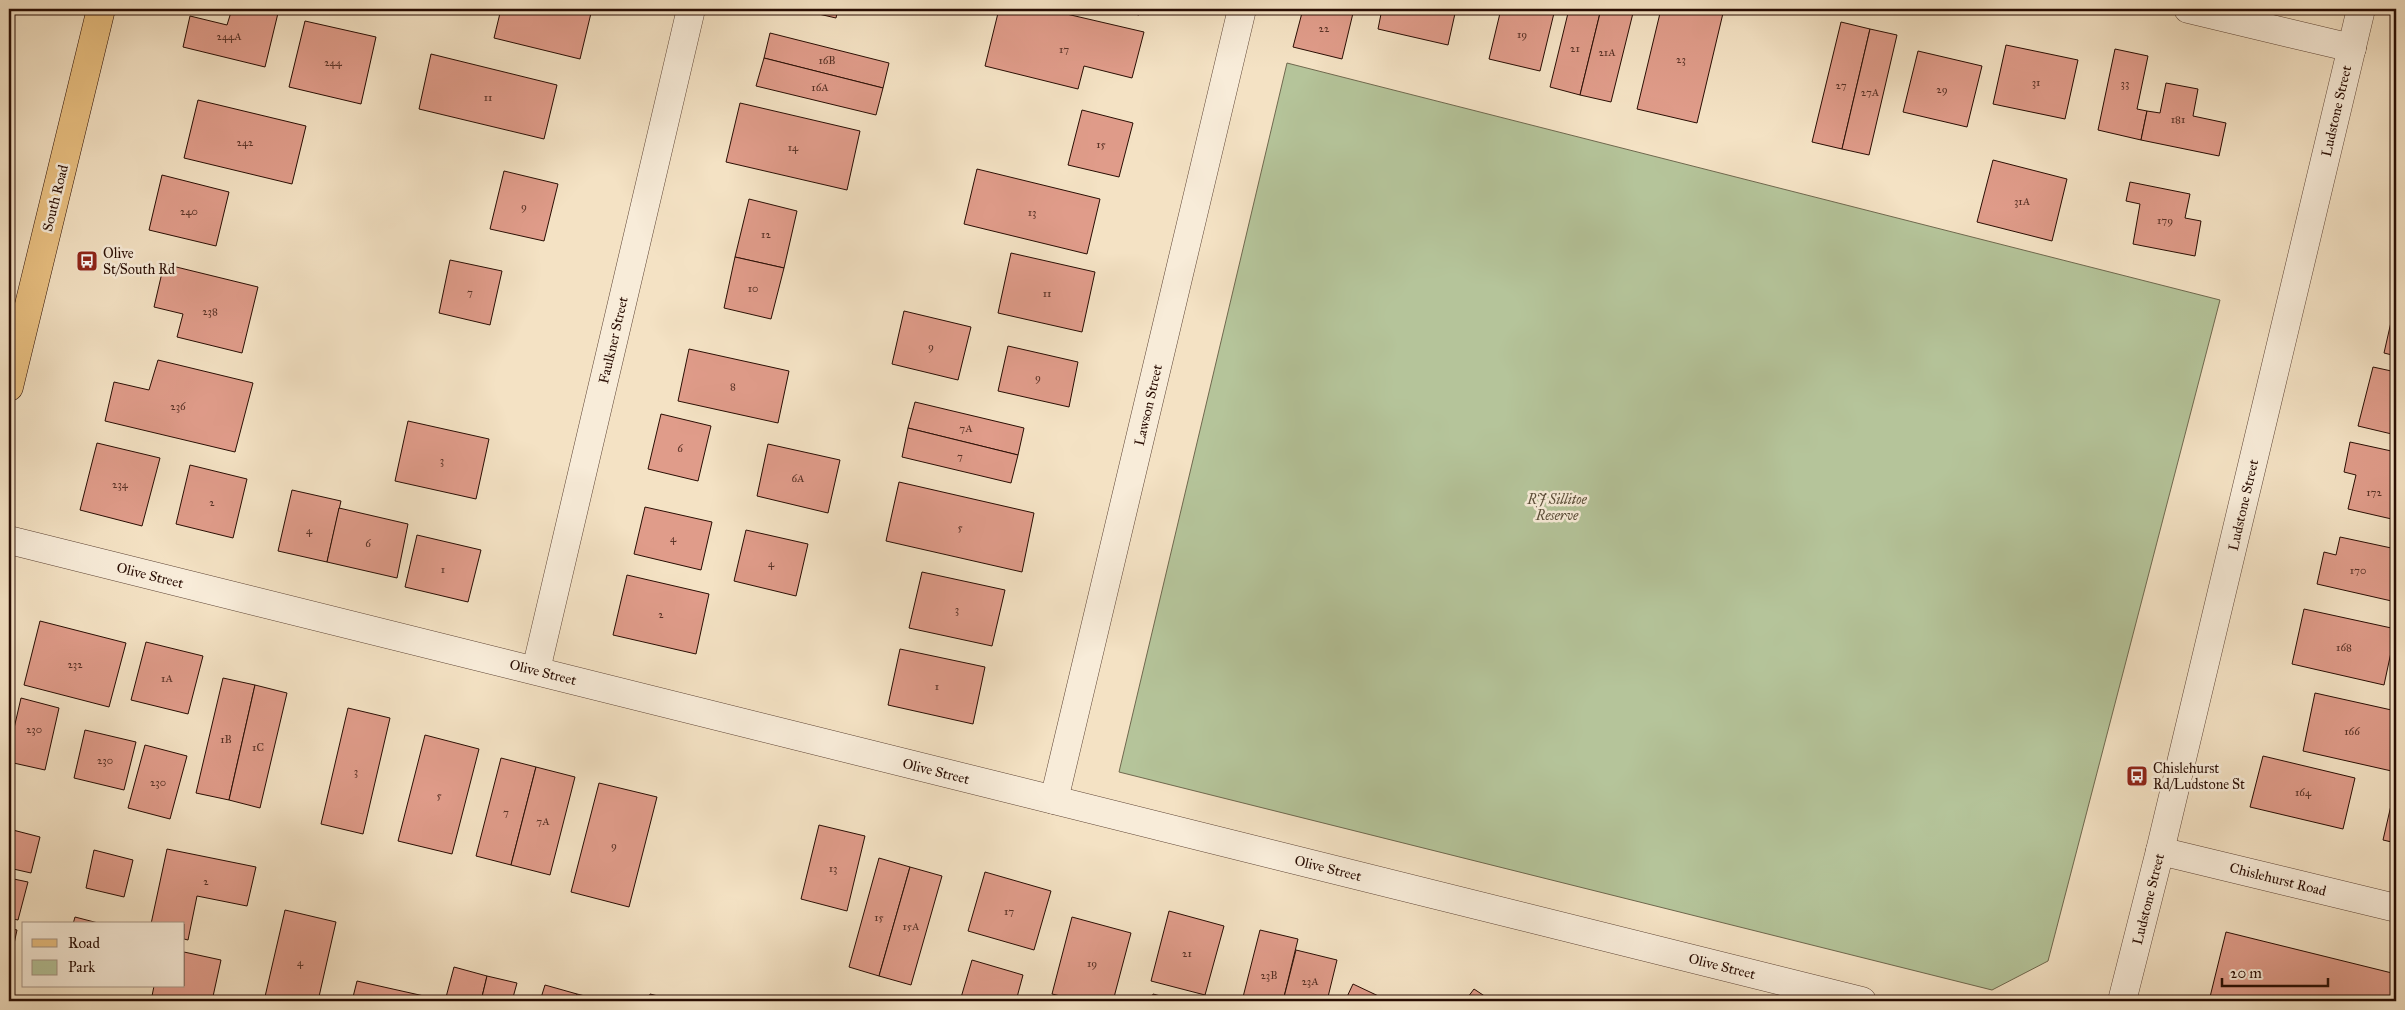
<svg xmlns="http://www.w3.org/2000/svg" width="2405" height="1010" font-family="'IM FELL Great Primer',serif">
<rect width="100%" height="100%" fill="#f4e2c4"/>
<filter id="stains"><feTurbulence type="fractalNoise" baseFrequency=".004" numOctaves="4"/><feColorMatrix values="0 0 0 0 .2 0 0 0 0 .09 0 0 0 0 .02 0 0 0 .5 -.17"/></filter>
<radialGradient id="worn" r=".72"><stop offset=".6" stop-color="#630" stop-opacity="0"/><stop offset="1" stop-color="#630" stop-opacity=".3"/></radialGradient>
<polygon fill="#b5c49a" stroke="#6f684e" points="1287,63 2220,300 2048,961 1992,990 1119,772"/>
<g fill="#e09c8a" stroke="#290d03">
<polygon points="232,9 279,9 265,67 183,47 190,16 227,25"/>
<polygon points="501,9 592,9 580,59 494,38"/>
<polygon points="797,9 838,9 836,18"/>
<polygon points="999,9 1045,9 1144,32 1132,78 1084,66 1078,89 985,66"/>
<polygon points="1113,9 1140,9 1139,15"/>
<polygon points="1303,9 1354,9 1342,59 1293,47"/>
<polygon points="1382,9 1456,9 1448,45 1378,29"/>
<polygon points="1501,9 1555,9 1540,71 1489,59"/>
<polygon points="1569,9 1601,9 1580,95 1550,87"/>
<polygon points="1601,9 1634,9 1611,102 1580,95"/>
<polygon points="1661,9 1724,9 1697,123 1637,109"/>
<polygon points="305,21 376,37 361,104 289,87"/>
<polygon points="1841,22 1870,29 1842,149 1812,142"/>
<polygon points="1870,29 1897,35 1869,155 1842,149"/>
<polygon points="770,33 889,63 883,88 764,58"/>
<polygon points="2006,45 2078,60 2065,119 1993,104"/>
<polygon points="2115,49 2148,56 2137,109 2147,111 2141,140 2098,130"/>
<polygon points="1918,51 1982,66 1967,127 1903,112"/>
<polygon points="431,54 557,85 544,139 419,109"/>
<polygon points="764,58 883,88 876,115 756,86"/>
<polygon points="2166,83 2198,89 2193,116 2226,123 2219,156 2141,140 2147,111 2160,113"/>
<polygon points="198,100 306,126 292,184 184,158"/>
<polygon points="740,103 860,131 847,190 726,162"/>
<polygon points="1082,110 1133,123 1119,177 1068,165"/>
<polygon points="1993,160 2067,179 2052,241 1977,222"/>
<polygon points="977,169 1100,199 1087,254 964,224"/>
<polygon points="504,171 558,184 544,241 490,229"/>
<polygon points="162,175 229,192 216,246 149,230"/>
<polygon points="2130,182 2190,194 2185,218 2201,221 2195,256 2133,244 2140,204 2126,201"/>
<polygon points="749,199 797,211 784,268 735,257"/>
<polygon points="1011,253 1095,272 1082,332 998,313"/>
<polygon points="735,257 784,268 771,319 724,308"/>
<polygon points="450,260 502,271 490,325 439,313"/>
<polygon points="164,264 258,287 242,353 177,337 183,314 154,307"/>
<polygon points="2396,300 2396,356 2384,353"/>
<polygon points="904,311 971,327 958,380 892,364"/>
<polygon points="1008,346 1078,362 1069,407 998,391"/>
<polygon points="689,349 789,371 778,423 678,401"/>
<polygon points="158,360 253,383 235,452 105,421 114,382 149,390"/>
<polygon points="2373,367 2396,372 2396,435 2358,426"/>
<polygon points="915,402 1024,428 1018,455 908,428"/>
<polygon points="661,414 711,426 698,481 648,469"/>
<polygon points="408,421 489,439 476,499 395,481"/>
<polygon points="908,428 1018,455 1011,483 902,457"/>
<polygon points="2350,442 2396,452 2396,520 2348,509 2356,475 2344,472"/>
<polygon points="97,443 160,458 142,526 80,510"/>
<polygon points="768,444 840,460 828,513 757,496"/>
<polygon points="190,465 247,479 233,538 176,524"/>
<polygon points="899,482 1034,513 1022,572 886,541"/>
<polygon points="292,490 341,501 327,562 278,551"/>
<polygon points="645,507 712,522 701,570 634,554"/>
<polygon points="339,508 408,524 397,578 327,562"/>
<polygon points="746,530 808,544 796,596 734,581"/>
<polygon points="417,535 481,550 468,602 405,587"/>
<polygon points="2340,537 2396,549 2396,602 2317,584 2324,552 2336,555"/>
<polygon points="922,572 1005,590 992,646 909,628"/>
<polygon points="627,575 709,594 696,654 613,635"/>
<polygon points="2304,609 2396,629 2384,685 2292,664"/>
<polygon points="40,621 126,643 109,707 24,685"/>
<polygon points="146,642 203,656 188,714 131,700"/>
<polygon points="900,649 985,667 973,724 888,705"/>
<polygon points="223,678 255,685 229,800 196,793"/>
<polygon points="255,685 287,693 260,808 229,800"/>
<polygon points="2315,693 2396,711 2396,772 2303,751"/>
<polygon points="21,698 59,708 45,770 9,762 9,750"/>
<polygon points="348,708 390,718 363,834 321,824"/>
<polygon points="85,730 136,742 124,790 74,778"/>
<polygon points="425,735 479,749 452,854 398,841"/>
<polygon points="145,745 187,756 170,819 128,808"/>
<polygon points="2263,756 2355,778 2343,829 2250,807"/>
<polygon points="501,758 536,767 511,865 476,856"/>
<polygon points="536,767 575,777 550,875 511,865"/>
<polygon points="599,783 657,797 629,907 571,892"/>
<polygon points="2395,788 2396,788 2396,843 2383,840"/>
<polygon points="819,825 865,836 847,911 801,899"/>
<polygon points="9,829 40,837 31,873 9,868"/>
<polygon points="167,849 256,867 247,906 197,896 188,940 184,939 184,924 151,924"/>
<polygon points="94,850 133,860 124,897 86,888"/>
<polygon points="879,858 910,867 879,976 849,967"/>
<polygon points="910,867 942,876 911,985 879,976"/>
<polygon points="985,872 1051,891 1034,950 968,931"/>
<polygon points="9,878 28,882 18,920 9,918"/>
<polygon points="285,910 336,922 318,1001 264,1001"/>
<polygon points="1169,911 1224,926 1205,995 1151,981"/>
<polygon points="75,917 102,924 73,924"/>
<polygon points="1072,917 1131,933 1113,1001 1082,1001 1052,994"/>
<polygon points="9,928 17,930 9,967"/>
<polygon points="1260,930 1298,939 1283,1001 1242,1001"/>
<polygon points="2226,932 2396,974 2396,1001 2209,1001"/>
<polygon points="1296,950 1337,960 1327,1001 1283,1001"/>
<polygon points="184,952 221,960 212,1001 151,1001 154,986 184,986"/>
<polygon points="972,960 1023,975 1016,1001 960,1001"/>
<polygon points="454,967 487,976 481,1001 445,1001"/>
<polygon points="487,976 517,983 512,1001 481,1001"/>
<polygon points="357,981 424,996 423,1001 352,1001"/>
<polygon points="1353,984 1389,1001 1345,1001"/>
<polygon points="545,985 577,994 575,1001 540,1001"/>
<polygon points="1474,989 1492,1001 1465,1001"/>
<polygon points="577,994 605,1001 575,1001"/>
<polygon points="650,994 678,1001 648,1001"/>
<polygon points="1153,994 1180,1001 1151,1001"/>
</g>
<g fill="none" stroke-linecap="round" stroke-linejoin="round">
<g stroke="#5c4233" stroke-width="29">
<g id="minor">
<polyline points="2188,9 2352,48"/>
<polyline points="9,540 1862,1001"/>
<polyline points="536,670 691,9"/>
<polyline points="1054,800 1242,9"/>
<polyline points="2160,851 2396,908"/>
</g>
</g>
<g stroke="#5c4233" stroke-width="29">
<polyline id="tertiary" points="2122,1001 2160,851 2361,9"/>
</g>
<g stroke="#290d03" stroke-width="29">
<polyline id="primary" points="9,387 101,9"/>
</g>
<use href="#minor" stroke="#f8ecd9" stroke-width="28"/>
<use href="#tertiary" stroke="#f8ecd9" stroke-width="28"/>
<use href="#primary" stroke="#eac182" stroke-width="28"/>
</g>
<defs>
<g id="bus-square" transform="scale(1.125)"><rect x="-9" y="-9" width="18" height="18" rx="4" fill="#8f2418" stroke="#f8ecd9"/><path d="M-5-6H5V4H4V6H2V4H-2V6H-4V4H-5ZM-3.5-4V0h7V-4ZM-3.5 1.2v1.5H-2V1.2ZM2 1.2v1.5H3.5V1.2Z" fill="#fff"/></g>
</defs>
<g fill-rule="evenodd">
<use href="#bus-square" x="87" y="261"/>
<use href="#bus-square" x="2137" y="776"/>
</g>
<g text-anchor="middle" stroke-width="5" stroke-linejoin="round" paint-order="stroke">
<g font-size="11" fill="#573125">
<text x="1324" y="32">22</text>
<text x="1522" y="38">19</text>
<text x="229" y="40">244A</text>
<text x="1575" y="52">21</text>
<text x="1064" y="53">17</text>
<text x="1607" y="56">21A</text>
<text x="1681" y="63">23</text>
<text x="827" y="64">16B</text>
<text x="333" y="66">244</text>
<text x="2036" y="86">31</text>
<text x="2125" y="87">33</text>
<text x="1841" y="89">27</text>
<text x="820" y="91">16A</text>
<text x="1942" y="93">29</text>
<text x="1870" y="96">27A</text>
<text x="488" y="101">11</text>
<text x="2178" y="123">181</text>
<text x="245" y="146">242</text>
<text x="1101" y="148">15</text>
<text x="793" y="151">14</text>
<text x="2022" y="205">31A</text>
<text x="524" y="210">9</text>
<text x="189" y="215">240</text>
<text x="1032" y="216">13</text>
<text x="2165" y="224">179</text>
<text x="766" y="238">12</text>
<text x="753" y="292">10</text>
<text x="470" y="296">7</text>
<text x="1047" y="297">11</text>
<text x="210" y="315">238</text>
<text x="931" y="350">9</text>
<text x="1038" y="381">9</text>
<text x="733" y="390">8</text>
<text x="178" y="410">236</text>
<text x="966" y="432">7A</text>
<text x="680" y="452">6</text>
<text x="960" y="460">7</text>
<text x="442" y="464">3</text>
<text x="798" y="482">6A</text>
<text x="120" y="488">234</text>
<text x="2374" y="496">172</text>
<text x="212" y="506">2</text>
<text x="960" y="531">5</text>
<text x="309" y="534">4</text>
<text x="673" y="542">4</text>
<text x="368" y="547">6</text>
<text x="771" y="567">4</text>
<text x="443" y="573">1</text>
<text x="2358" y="574">170</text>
<text x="957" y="613">3</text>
<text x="661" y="618">2</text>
<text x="2344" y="651">168</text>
<text x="75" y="668">232</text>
<text x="167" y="682">1A</text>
<text x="937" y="690">1</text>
<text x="34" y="733">230</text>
<text x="2352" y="735">166</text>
<text x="226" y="743">1B</text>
<text x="258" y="751">1C</text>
<text x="105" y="764">230</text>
<text x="356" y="775">3</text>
<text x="158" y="786">230</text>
<text x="2303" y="796">164</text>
<text x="439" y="799">5</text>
<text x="506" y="816">7</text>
<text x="543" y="825">7A</text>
<text x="614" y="849">9</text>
<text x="833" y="872">13</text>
<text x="206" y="885">2</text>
<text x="1009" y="915">17</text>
<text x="879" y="921">15</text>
<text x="911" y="930">15A</text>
<text x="1187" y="957">21</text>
<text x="300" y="966">4</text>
<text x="1092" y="967">19</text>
<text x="1269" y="979">23B</text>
<text x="1310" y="985">23A</text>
</g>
<g font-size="14" fill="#290d03" stroke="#f8ecd9">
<text transform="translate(2336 111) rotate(-77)" y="5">Ludstone Street</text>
<text transform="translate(55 198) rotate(-76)" y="5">South Road</text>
<text transform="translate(613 340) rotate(-77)" y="5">Faulkner Street</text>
<text transform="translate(1148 405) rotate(-77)" y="5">Lawson Street</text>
<text transform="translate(2243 505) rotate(-77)" y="5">Ludstone Street</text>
<text transform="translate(150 575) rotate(14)" y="5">Olive Street</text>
<text transform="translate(543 672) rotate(14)" y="5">Olive Street</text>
<text transform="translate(936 771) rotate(14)" y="5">Olive Street</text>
<text transform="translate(1328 868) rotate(14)" y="5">Olive Street</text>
<text transform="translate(2278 879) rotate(14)" y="5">Chislehurst Road</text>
<text transform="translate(2148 899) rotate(-76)" y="5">Ludstone Street</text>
<text transform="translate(1722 966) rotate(14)" y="5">Olive Street</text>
</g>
<g font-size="14" fill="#290d03" stroke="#f8ecd9" text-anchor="start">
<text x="103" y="258">Olive<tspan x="103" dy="16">St/South Rd</tspan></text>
<text x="2153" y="773">Chislehurst<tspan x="2153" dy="16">Rd/Ludstone St</tspan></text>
</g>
<g font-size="14" font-style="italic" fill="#5a4d38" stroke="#f8ecd9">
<text x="1557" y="504">RJ Sillitoe<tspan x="1557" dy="16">Reserve</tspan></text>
</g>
</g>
<rect width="2405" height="1010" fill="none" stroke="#f4e2c4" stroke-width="30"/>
<rect x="10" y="10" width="2385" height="990" fill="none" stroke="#290d03" stroke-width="2.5"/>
<rect x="15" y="15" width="2375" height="980" fill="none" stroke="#290d03"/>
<rect x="22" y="922" width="162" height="65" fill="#f8ecd9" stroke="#a59383"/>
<rect x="32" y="939" width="25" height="8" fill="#eac182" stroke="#a59383"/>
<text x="68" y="948" font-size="15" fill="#290d03">Road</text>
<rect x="32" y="960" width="25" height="15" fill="#b5c49a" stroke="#a59383"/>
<text x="68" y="972" font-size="15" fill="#290d03">Park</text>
<path d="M2222 978v8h106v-8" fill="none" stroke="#290d03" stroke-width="2.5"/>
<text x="2230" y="978" font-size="15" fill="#290d03" stroke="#f8ecd9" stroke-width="4" paint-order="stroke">20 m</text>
<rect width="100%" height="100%" filter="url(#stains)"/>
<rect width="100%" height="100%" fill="url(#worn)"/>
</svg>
